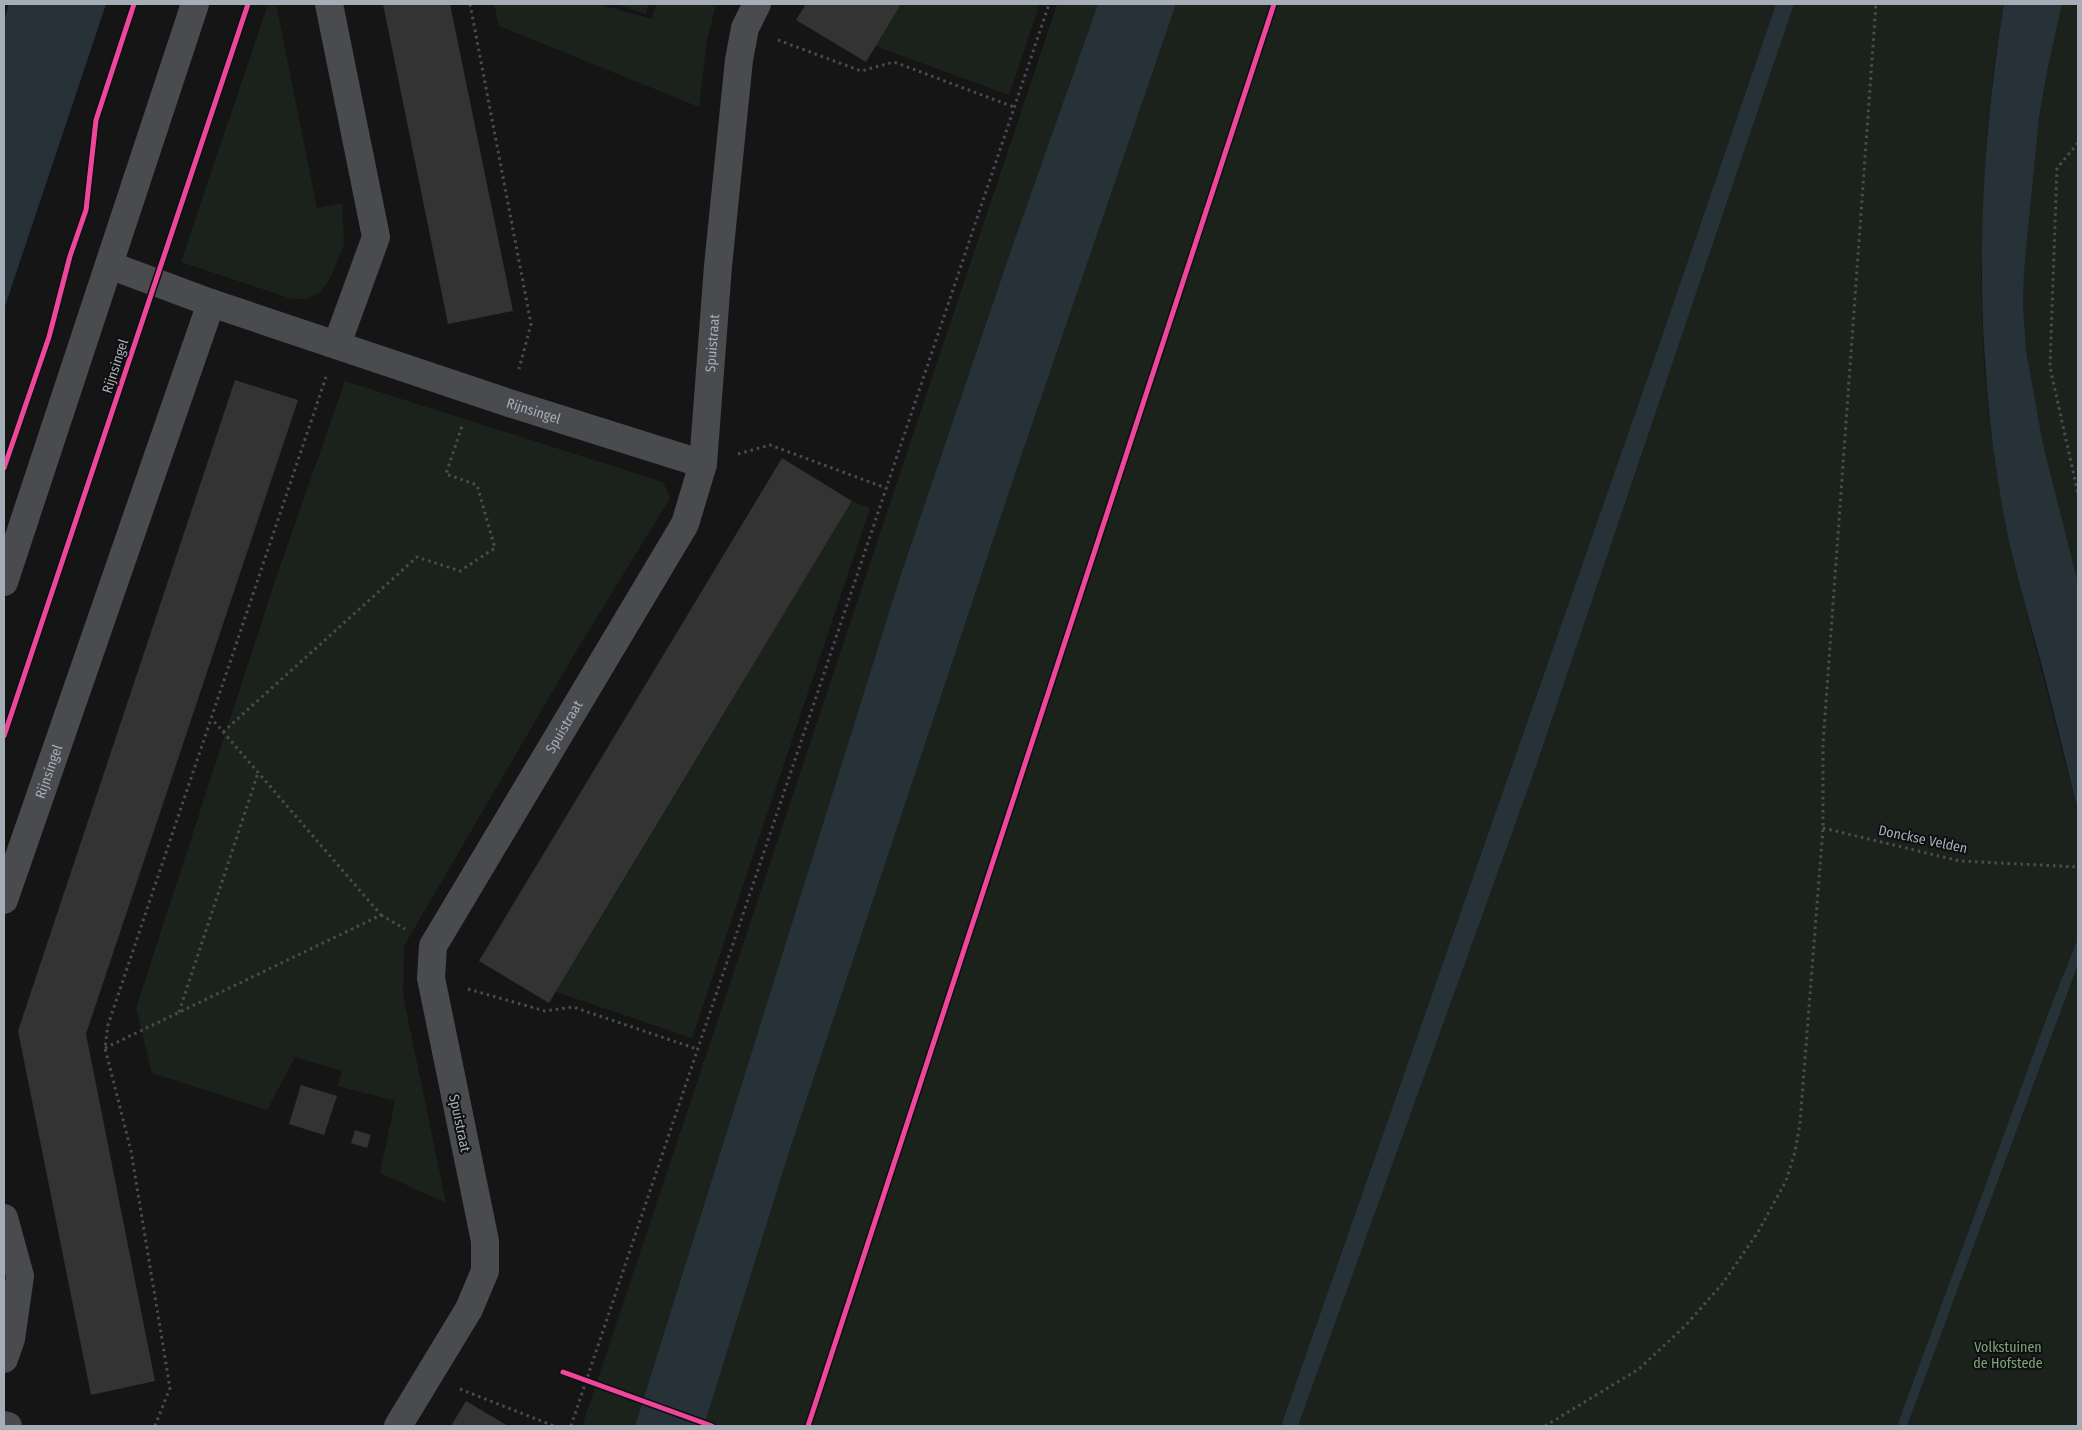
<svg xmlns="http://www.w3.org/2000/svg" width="2082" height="1430" font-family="'Fira Sans Condensed',sans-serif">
<rect width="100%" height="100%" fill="#151515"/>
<g fill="#1b221b">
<polygon points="268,4 276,4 317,208 342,203 344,245 329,281 319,293 306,299 292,299 181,262"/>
<polygon points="494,4 598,4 652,19 656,4 716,4 707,40 699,107 499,26"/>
<polygon points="616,4 649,4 646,14"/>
<polygon points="901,4 1040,4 1009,95 875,46"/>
<polygon points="1057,4 1098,4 1010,253 900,577 635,1426 582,1426"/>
<polygon points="1176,4 1776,4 1658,348 1281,1426 704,1426 789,1152 1014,477"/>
<polygon points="1794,4 2004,4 1994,67 1987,134 1981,277 1984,365 1989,414 2004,516 2014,564 2078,811 2078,938 2054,998 1897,1426 1298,1426 1534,772"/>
<polygon points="2062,4 2078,4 2078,583 2043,444 2026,350 2023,306 2024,272 2039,118 2047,72"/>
<polygon points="345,381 663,482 670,498 572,658 404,946 403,995 446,1203 380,1173 395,1101 338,1086 342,1071 295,1057 267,1110 152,1073 136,1008 276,578"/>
<polygon points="852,501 870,508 692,1038 556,992"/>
<polygon points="2078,965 2078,1426 1907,1426 2078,966"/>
</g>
<g fill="#273238">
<polygon points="9,4 106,4 4,309 4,21"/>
<polygon points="1098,4 1176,4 1014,477 789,1152 704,1426 635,1426 900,577 1010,253"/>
<polygon points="1776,4 1794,4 1534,772 1298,1426 1281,1426 1658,348"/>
<path d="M2004,4H2062L2047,72L2039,118L2024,272L2023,306L2026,350L2043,444L2078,583V811C2066,762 2054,712 2041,663C2028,614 2013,565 2004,516C1973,346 1976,173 2004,4Z"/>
<polygon points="2078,938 2078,965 1907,1426 1897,1426 2054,998"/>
</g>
<g fill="#333334">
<polygon points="383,4 450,4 513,311 448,324"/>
<polygon points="806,4 901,4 866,62 796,20"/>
<polygon points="235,380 298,400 86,1034 155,1381 91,1395 18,1031"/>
<polygon points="782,458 852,501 549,1003 479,961"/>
<polygon points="301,1085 337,1096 324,1135 289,1124"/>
<polygon points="355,1130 371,1135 367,1148 351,1143"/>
<polygon points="466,1401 508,1426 451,1426"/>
</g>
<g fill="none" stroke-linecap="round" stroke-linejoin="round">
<g stroke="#4b4c50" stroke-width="3" stroke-dasharray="2.5 4" stroke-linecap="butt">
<polyline points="470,4 531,324 519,369"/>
<polyline points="778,40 861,71 894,62 1014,107"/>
<polyline points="2078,143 2057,168 2050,367 2078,494"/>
<polyline points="738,454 770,445 886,488"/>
<polyline points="223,732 417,557 460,571 495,548 477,485 446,474 463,423"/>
<polyline points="1823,828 1960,861 2078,867"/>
<polyline points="381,915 405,929"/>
<polyline points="468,989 545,1011 573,1007 697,1049"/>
<polyline points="179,1012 258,773"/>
<polyline points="105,1048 381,915 212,719"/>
<polyline points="460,1389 554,1426"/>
<polyline points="155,1426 170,1388 131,1151 105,1048 108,1025 326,377"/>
<polyline points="571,1426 1049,4"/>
<polyline points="1545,1426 1639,1369 1686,1325 1723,1283 1758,1232 1786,1181 1795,1152 1800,1123 1823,828 1823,744 1876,4"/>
</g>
<g stroke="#494b4e" stroke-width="28">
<polyline points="329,4 376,237 337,344"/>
<path id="s1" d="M109,265L211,303L509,403L703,464"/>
<path id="s2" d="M4,900L211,303"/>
<polyline points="4,1218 20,1276 11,1339 4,1359"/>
<polyline points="4,1425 8,1426"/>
<path id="s3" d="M398,1426L469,1309L485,1271V1241L431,978L433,946L685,524L703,464L718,266L739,60L745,28L757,4"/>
</g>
<polyline stroke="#494b4e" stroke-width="28" points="4,582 195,4"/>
<g stroke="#0f0f11" stroke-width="8">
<g id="cycleway">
<polyline points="4,468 49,337 70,256 86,210 96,120 134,4"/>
<polyline points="4,736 248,4"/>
<polyline points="563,1372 712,1426"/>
<polyline points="808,1426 1274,4"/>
</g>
</g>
<use href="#cycleway" stroke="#ed469a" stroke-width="5"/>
</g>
<g text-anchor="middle" stroke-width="4" stroke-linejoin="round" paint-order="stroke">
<g font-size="14" fill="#a5adb7" stroke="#0f0f11">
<text dy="5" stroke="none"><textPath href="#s3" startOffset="1184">Spuistraat</textPath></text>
<text transform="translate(115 366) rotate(-72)" y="5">Rijnsingel</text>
<text dy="5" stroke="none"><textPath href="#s1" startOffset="449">Rijnsingel</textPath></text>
<text dy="5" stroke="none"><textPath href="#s3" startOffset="764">Spuistraat</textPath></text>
<text dy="5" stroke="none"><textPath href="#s2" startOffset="136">Rijnsingel</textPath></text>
<text transform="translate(1923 839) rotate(12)" y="5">Donckse Velden</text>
<text transform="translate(460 1123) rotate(78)" y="5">Spuistraat</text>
</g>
<g font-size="14" fill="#7da47a" stroke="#0f0f11">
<text x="2008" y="1352">Volkstuinen<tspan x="2008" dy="16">de Hofstede</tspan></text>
</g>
</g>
<rect width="2082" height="1430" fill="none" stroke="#a5adb7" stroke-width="10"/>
</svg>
